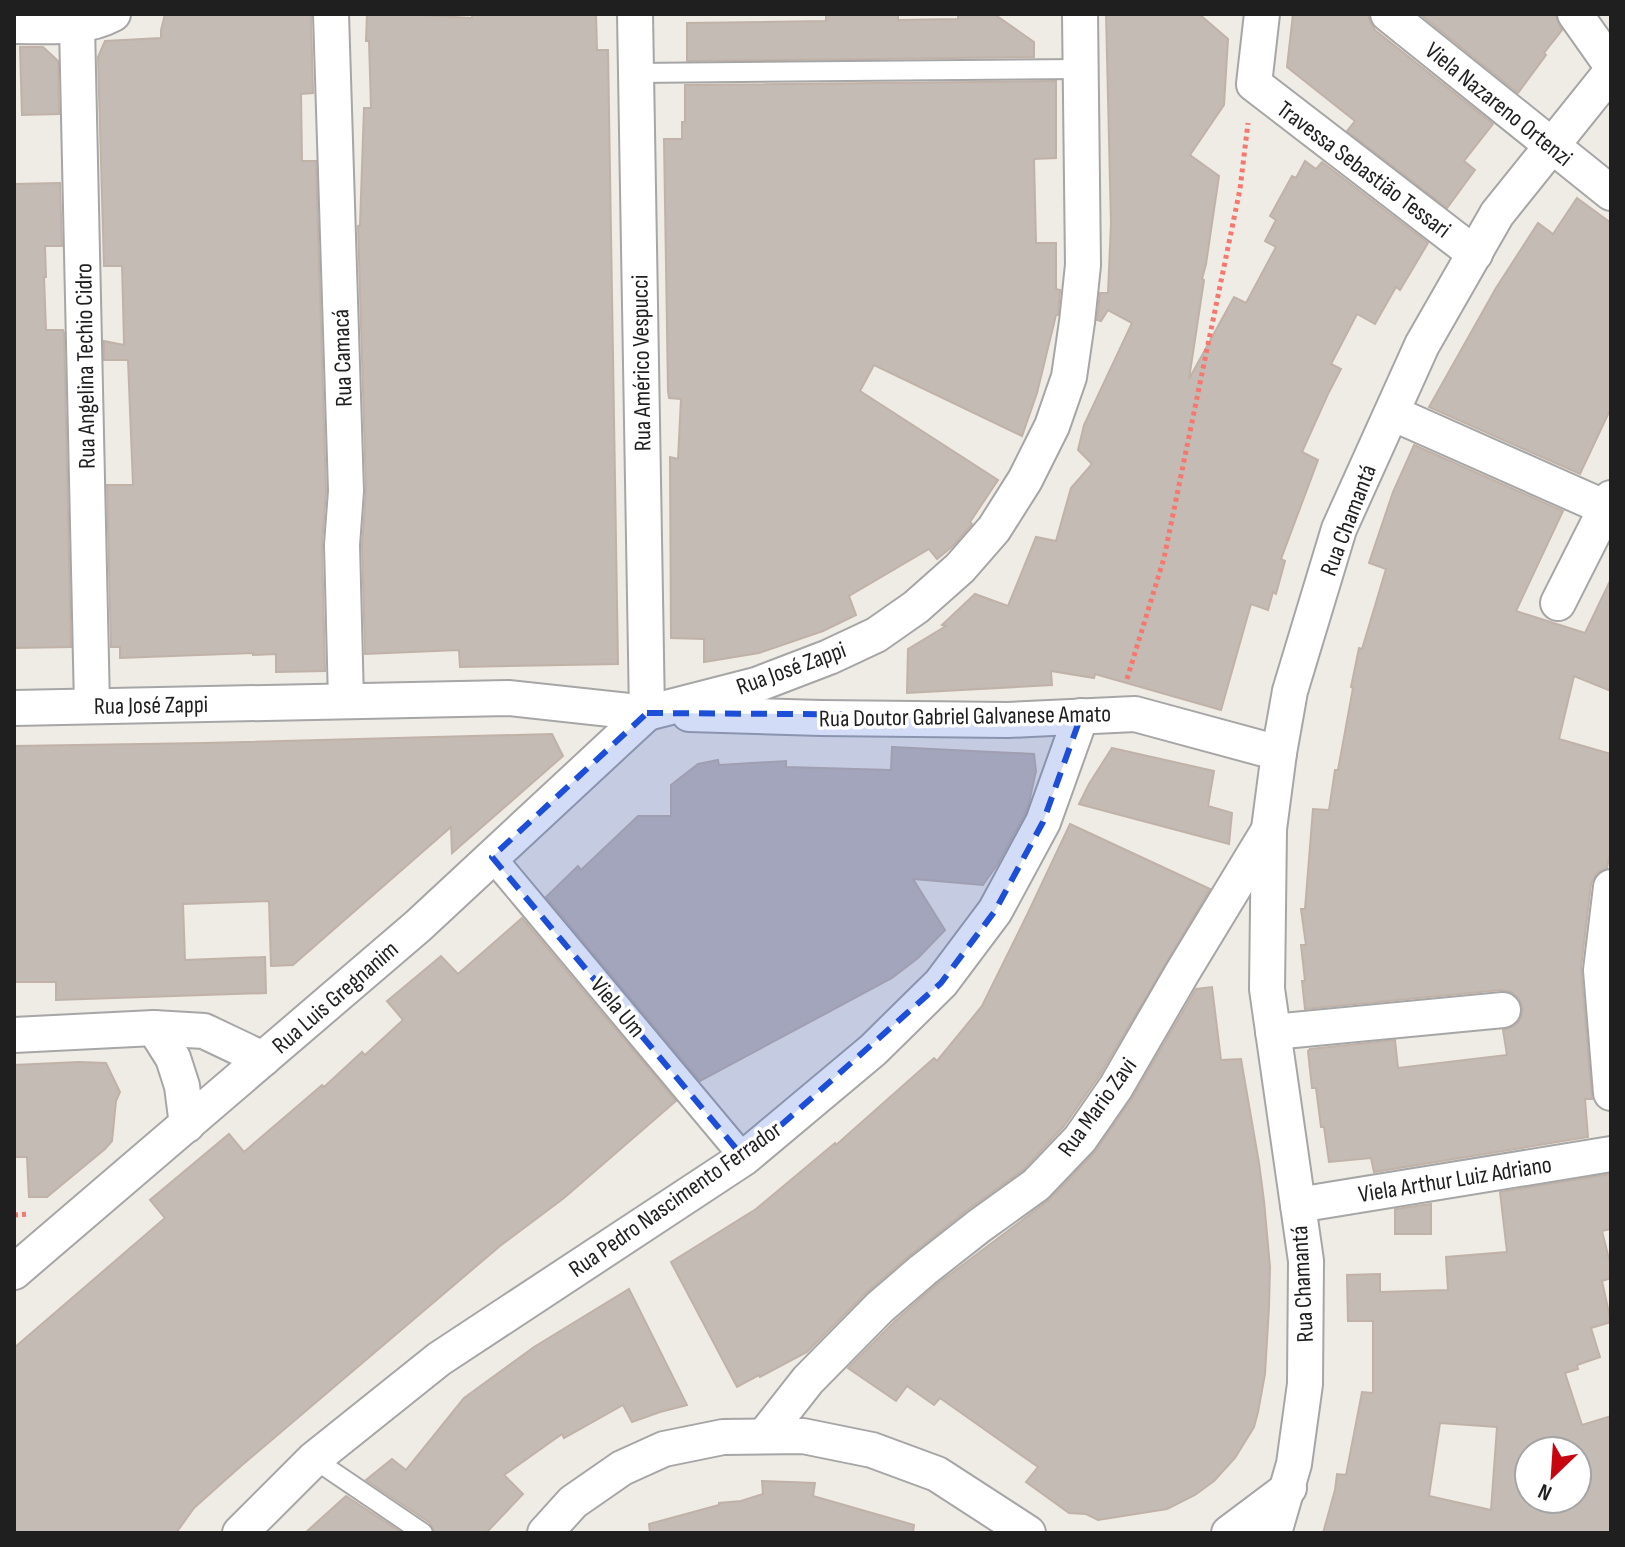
<svg xmlns="http://www.w3.org/2000/svg" width="1625" height="1547" font-family="'Sofia Sans Condensed',sans-serif">
<rect width="100%" height="100%" fill="#efebe5"/>
<g fill="#c4bbb5" stroke="#c1b2a8" stroke-width="2" fill-rule="evenodd">
<polygon points="165,14 311,14 313,93 301,94 302,161 316,161 326,491 322,545 325,671 276,672 276,654 253,655 253,653 120,658 120,647 111,647 107,485 133,485 128,360 104,360 104,341 124,345 123,302 122,266 104,266 98,57 105,41 161,38 161,30"/>
<polygon points="367,14 404,14 472,18 472,14 596,14 597,50 608,50 618,664 460,667 459,650 365,654 362,545 366,490 358,226 360,225 364,108 371,108 369,41 366,41"/>
<polygon points="826,14 898,14 898,20 958,19 958,14 994,14 1034,42 1034,57 687,61 687,23 826,21"/>
<polygon points="1106,14 1199,14 1228,39 1224,105 1190,155 1219,176 1206,264 1202,279 1204,280 1189,379 1234,297 1246,303 1276,247 1265,241 1276,220 1270,216 1292,176 1296,178 1305,161 1316,169 1322,162 1428,243 1400,290 1396,287 1375,324 1357,314 1331,364 1341,369 1328,394 1302,452 1318,460 1281,559 1285,561 1276,594 1273,592 1268,610 1251,604 1221,710 1095,674 1094,678 1051,671 1052,685 907,693 908,649 946,626 942,625 975,594 1008,606 1036,537 1056,541 1071,488 1092,464 1078,450 1084,425 1132,323 1108,310 1101,321 1097,320 1100,293 1108,293 1111,223"/>
<polygon points="1293,14 1368,14 1370,22 1375,30 1493,124 1464,161 1475,170 1447,208 1347,131 1355,121 1287,67"/>
<polygon points="1420,14 1555,14 1562,30 1544,53 1546,55 1518,93"/>
<polygon points="20,47 43,47 58,61 59,114 22,115"/>
<polygon points="1056,81 1056,158 1034,159 1036,243 1056,243 1056,289 1060,290 1058,315 1056,315 1037,393 1022,436 874,365 860,391 998,480 970,522 972,524 954,545 937,559 929,549 849,596 856,615 823,631 759,653 704,662 704,639 671,638 670,457 678,459 681,399 669,398 668,391 664,139 682,139 682,122 685,122 685,85"/>
<polygon points="60,183 62,246 45,246 46,277 44,277 46,330 63,330 64,333 71,647 14,648 14,184"/>
<polygon points="1577,198 1611,223 1611,408 1580,474 1429,407 1496,288 1538,223 1553,234"/>
<polygon points="1414,445 1563,511 1516,611 1585,633 1611,579 1611,691 1574,676 1559,739 1611,754 1611,857 1609,857 1607,868 1596,874 1591,884 1581,968 1592,1099 1585,1099 1588,1137 1374,1172 1371,1158 1329,1162 1324,1127 1321,1127 1316,1088 1312,1088 1308,1051 1310,1049 1395,1040 1398,1068 1507,1055 1503,1030 1515,1026 1521,1018 1523,1009 1519,998 1511,992 1501,990 1305,1009 1302,981 1305,981 1301,945 1306,945 1301,909 1305,909 1313,809 1329,810 1335,770 1338,770 1353,688 1351,687 1359,648 1362,649 1386,569 1369,563 1393,492"/>
<polygon points="552,734 563,756 452,853 451,827 293,965 271,966 269,901 183,904 185,960 265,957 266,993 56,1000 56,982 14,982 14,746 205,743"/>
<polygon points="892,747 1034,754 1036,771 1029,803 1025,814 997,865 983,885 913,879 945,930 918,958 892,978 700,1081 546,897 578,866 581,870 638,816 671,816 671,785 698,764 718,760 719,765 786,761 786,767 891,770"/>
<polygon points="1112,748 1214,771 1208,806 1232,813 1229,844 1079,804 1089,784"/>
<polygon points="1070,824 1210,889 1099,1076 1064,1126 1023,1170 967,1210 910,1255 867,1292 807,1352 760,1377 759,1375 737,1387 671,1262 756,1209 835,1143 836,1145 934,1058 937,1061 982,1006 1027,915"/>
<polygon points="522,918 676,1101 564,1198 500,1246 241,1466 194,1508 176,1533 14,1533 14,1348 165,1218 150,1200 229,1134 244,1152 322,1085 324,1087 362,1052 365,1055 403,1020 387,1001 441,956 458,974"/>
<polygon points="1212,987 1221,1060 1241,1059 1259,1163 1264,1201 1270,1267 1269,1307 1265,1374 1258,1412 1254,1427 1235,1458 1214,1481 1195,1495 1167,1509 1098,1520 1086,1514 1069,1513 1026,1482 1038,1467 940,1398 934,1405 907,1386 896,1401 848,1368 894,1322 936,1285 1050,1199 1094,1153 1133,1097 1196,989"/>
<polygon points="79,1062 106,1063 120,1092 116,1101 112,1141 105,1149 47,1197 29,1197 27,1157 14,1157 14,1065"/>
<path d="M1611,1174V1229L1602,1231L1611,1267V1278L1602,1281L1611,1322L1591,1328L1600,1357L1577,1365L1578,1369L1565,1373L1582,1425L1611,1416V1533H1323L1335,1490L1337,1474L1346,1475L1362,1392L1373,1393V1321H1348L1347,1275L1380,1274V1292L1448,1290L1446,1257L1507,1252L1500,1192ZM1440,1423L1497,1427L1491,1510L1429,1496ZM1529,1451H1577V1499H1529Z"/>
<polygon points="1431,1204 1431,1234 1395,1234 1395,1209"/>
<polygon points="629,1289 687,1405 660,1412 632,1422 623,1405 564,1438 562,1434 504,1475 523,1494 486,1533 435,1533 430,1523 366,1480 392,1459 406,1470 464,1398 534,1347"/>
<polygon points="762,1481 815,1483 813,1496 914,1525 913,1533 650,1533 649,1524 719,1505 719,1503 741,1501 763,1494"/>
<polygon points="346,1496 402,1533 305,1533"/>
</g>
<g fill="none" stroke-linecap="round" stroke-linejoin="round">
<g stroke="#a6a6a6" stroke-width="22">
<g id="service">
<polyline points="636,73 1080,69"/>
<polyline points="314,1459 423,1533"/>
</g>
</g>
<g stroke="#a6a6a6" stroke-width="30">
<polyline id="pedestrian" points="492,857 744,1158"/>
</g>
<g stroke="#a6a6a6" stroke-width="38">
<g id="minor">
<polyline points="331,14 346,491 342,545 346,701"/>
<polyline points="635,14 647,713"/>
<polyline points="1262,14 1254,84 1475,254"/>
<polyline points="1388,14 1611,193"/>
<polyline points="1575,14 1611,65"/>
<path d="M14,26C47,26 83,30 113,14"/>
<polyline points="77,26 92,706"/>
<polyline points="1392,413 1606,508"/>
<polyline points="1558,603 1611,498"/>
<polyline points="14,708 508,698 647,713 756,685 829,657 876,635 916,607 960,568 994,529 1025,480 1052,426 1069,377 1077,322 1083,265 1080,14"/>
<polyline points="689,714 821,718 1008,720 1135,714 1279,753"/>
<polyline points="1611,887 1601,970 1611,1093"/>
<polyline points="154,1028 173,1058 182,1086 187,1125"/>
<polyline points="1273,1032 1503,1010"/>
<polyline points="14,1035 154,1028 204,1031 263,1059"/>
<polyline points="1298,1205 1611,1154"/>
<polyline points="14,1272 418,926 647,713"/>
<polyline points="764,1436 808,1380 880,1307 923,1270 979,1226 1036,1185 1080,1139 1116,1087 1182,973 1267,833"/>
<polyline points="240,1533 314,1459 439,1359 744,1158 873,1050 941,983 995,911 1043,822 1081,716"/>
<polyline points="545,1533 573,1502 622,1468 664,1449 723,1437 803,1436 872,1450 937,1474 1028,1533"/>
<polyline points="1229,1533 1289,1488"/>
<polyline points="1274,1533 1294,1464 1305,1384 1306,1261 1267,989 1269,829 1279,753 1290,691 1339,529 1422,345 1497,214 1611,72"/>
</g>
</g>
<g stroke="#f67770" stroke-width="5" stroke-dasharray="4 4" stroke-linecap="butt">
<polyline points="1127,679 1164,558 1240,189 1248,123"/>
<polyline points="14,1215 29,1214"/>
</g>
<use href="#service" stroke="#fff" stroke-width="18"/>
<use href="#pedestrian" stroke="#fff" stroke-width="26"/>
<use href="#minor" stroke="#fff" stroke-width="34"/>
</g>
<path fill="#1d4ed8" fill-opacity="0.2" stroke="#1d4ed8" stroke-width="6" stroke-dasharray="16 10" stroke-linejoin="round" d="M647,713L1081,716L1043,822L995,911L941,983L744,1158L492,857Z"/>
<g text-anchor="middle" stroke-width="7" stroke-linejoin="round" paint-order="stroke">
<g font-size="24" fill="#1f1f1f" stroke="#fff">
<text transform="translate(1499 104) rotate(39)" y="8">Viela Nazareno Ortenzi</text>
<text transform="translate(1364 169) rotate(37)" y="8">Travessa Sebastião Tessari</text>
<text transform="translate(342 358) rotate(-92)" y="8">Rua Camacá</text>
<text transform="translate(641 363) rotate(-91)" y="8">Rua Américo Vespucci</text>
<text transform="translate(85 366) rotate(-91)" y="8">Rua Angelina Techio Cidro</text>
<text transform="translate(1348 520) rotate(-69)" y="8">Rua Chamantá</text>
<text transform="translate(791 668) rotate(-20)" y="8">Rua José Zappi</text>
<text transform="translate(151 705) rotate(-1)" y="8">Rua José Zappi</text>
<text transform="translate(965 716) rotate(-1)" y="8">Rua Doutor Gabriel Galvanese Amato</text>
<text transform="translate(335 997) rotate(-41)" y="8">Rua Luis Gregnanim</text>
<text transform="translate(618 1007) rotate(50)" y="8">Viela Um</text>
<text transform="translate(1097 1107) rotate(-54)" y="8">Rua Mario Zavi</text>
<text transform="translate(1455 1179) rotate(-9)" y="8">Viela Arthur Luiz Adriano</text>
<text transform="translate(675 1199) rotate(-35)" y="8">Rua Pedro Nascimento Ferrador</text>
<text transform="translate(1302 1284) rotate(-93)" y="8">Rua Chamantá</text>
</g>
</g>
<rect width="1625" height="1547" fill="none" stroke="#1f1f1f" stroke-width="32"/>
<g transform="translate(1553 1475) rotate(205)"><circle r="38" fill="#ffffff" stroke="#a5a5a5" stroke-width="2"/>
<path d="M0-6L14 30L0 20L-14 30Z" fill="#c80611"/>
<text y="-12" font-size="22" font-weight="bold" text-anchor="middle" fill="#1f1f1f">N</text>
</g>
</svg>
